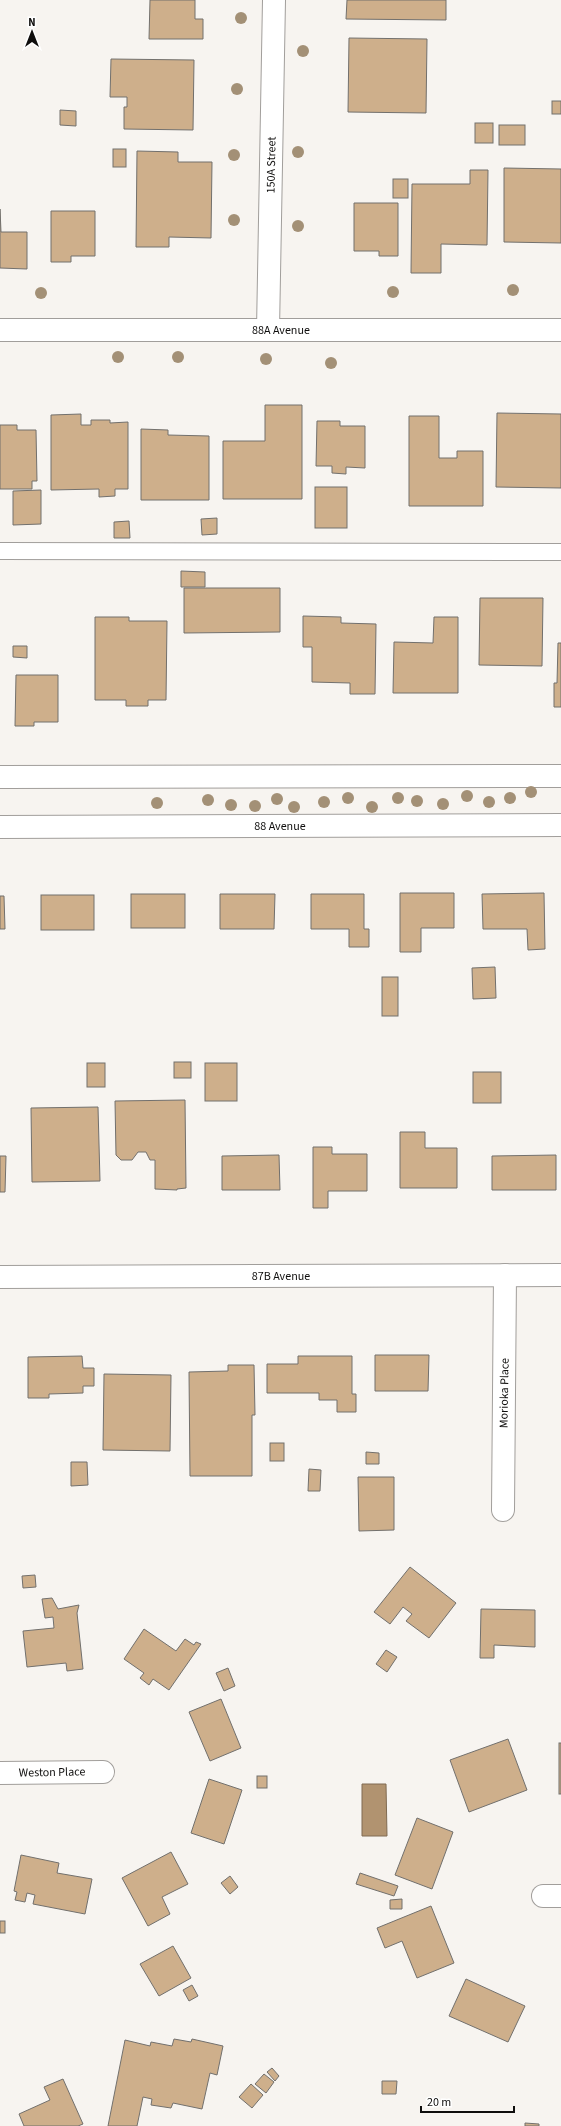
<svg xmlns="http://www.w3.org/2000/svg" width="561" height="2126" font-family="'Source Sans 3',sans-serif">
<rect width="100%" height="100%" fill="#f7f4f0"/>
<polygon fill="#b19370" stroke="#806b52" points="362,1784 386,1784 387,1836 362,1836"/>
<g fill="#ceaf8b" stroke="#72706d">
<polygon points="150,0 195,0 195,19 203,19 203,39 149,39"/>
<polygon points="347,0 446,0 446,20 346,19"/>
<polygon points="349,38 427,39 426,113 348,112"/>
<polygon points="111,59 194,60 193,130 124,129 124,107 127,107 127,97 110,97"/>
<rect x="552" y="101" width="9" height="13"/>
<polygon points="60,110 76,111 76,126 60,125"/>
<rect x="475" y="123" width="18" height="20"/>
<rect x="499" y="125" width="26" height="20"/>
<rect x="113" y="149" width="13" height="18"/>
<polygon points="137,151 178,152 178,162 212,162 211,238 169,237 169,247 136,247"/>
<polygon points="504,168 561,169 561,243 504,242"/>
<polygon points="470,170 488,170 487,245 441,244 441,273 411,273 412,184 470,184"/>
<rect x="393" y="179" width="15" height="19"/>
<polygon points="354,203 398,203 398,256 379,256 379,251 354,251"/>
<polygon points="0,209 1,232 27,232 27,269 0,268"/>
<polygon points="51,211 95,211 95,256 71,256 71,262 51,262"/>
<polygon points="265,405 302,405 302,499 223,499 223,441 265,441"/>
<polygon points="497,413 561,414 561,488 496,487"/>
<polygon points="81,414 81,425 91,425 91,420 110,420 110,423 128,422 128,489 115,489 115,496 99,497 99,489 51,490 51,415"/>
<polygon points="409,416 439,416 439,458 457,458 457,451 483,451 483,506 409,506"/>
<polygon points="317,421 340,421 340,426 365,426 365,468 346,467 346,474 332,473 332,466 316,466"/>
<polygon points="0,425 17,425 17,430 36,430 37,481 32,481 32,489 0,489"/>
<polygon points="141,429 168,430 168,435 209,436 209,500 141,500"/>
<rect x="315" y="487" width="32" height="41"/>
<polygon points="41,490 41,524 13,525 13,491"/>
<polygon points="217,518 217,534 202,535 201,519"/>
<polygon points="129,521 130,538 114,538 114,522"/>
<polygon points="181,571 205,572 205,587 181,587"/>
<polygon points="184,588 280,588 280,632 184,633"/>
<polygon points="480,598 543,598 542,666 479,665"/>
<polygon points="303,616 341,617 341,623 376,624 375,694 350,694 350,683 312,682 312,647 303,647"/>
<polygon points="95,617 129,617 129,621 167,621 166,700 148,700 148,706 126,706 126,700 95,700"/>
<polygon points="434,617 458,617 458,693 393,693 394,642 433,643"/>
<polygon points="558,643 561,643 561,707 554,707 554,683 557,683"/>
<polygon points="13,646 27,646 27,658 13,657"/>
<polygon points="16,675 58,675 58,722 34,722 34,726 15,726"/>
<polygon points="400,893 454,893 454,928 421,928 421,952 400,952"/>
<polygon points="544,893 545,949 528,950 527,929 483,929 482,894"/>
<rect x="131" y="894" width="54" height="34"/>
<polygon points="220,894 275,894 274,929 220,929"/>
<polygon points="311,894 364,894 364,929 369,929 369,947 349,947 349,929 311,929"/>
<rect x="41" y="895" width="53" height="35"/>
<polygon points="0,896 4,896 5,929 0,929"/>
<polygon points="495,967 496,998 473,999 472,968"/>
<rect x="382" y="977" width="16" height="39"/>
<rect x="174" y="1062" width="17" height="16"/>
<rect x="87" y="1063" width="18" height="24"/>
<rect x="205" y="1063" width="32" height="38"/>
<rect x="473" y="1072" width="28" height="31"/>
<polygon points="185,1100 186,1188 177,1189 177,1190 155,1189 155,1160 150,1160 146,1152 138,1152 132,1160 121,1160 116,1155 115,1101"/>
<polygon points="98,1107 100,1181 32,1182 31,1108"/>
<polygon points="400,1132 425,1132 425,1148 457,1148 457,1188 400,1188"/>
<polygon points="313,1147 332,1147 332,1154 367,1154 367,1191 328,1191 328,1208 313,1208"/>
<polygon points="279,1155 280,1190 222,1190 222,1156"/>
<polygon points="556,1155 556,1190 492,1190 492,1156"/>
<polygon points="0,1156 6,1156 5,1192 0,1192"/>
<polygon points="375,1355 429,1355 428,1391 375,1391"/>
<polygon points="82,1356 83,1368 94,1368 94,1386 83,1386 83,1393 49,1394 49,1398 28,1398 28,1357"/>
<polygon points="298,1356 352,1356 352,1394 356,1394 356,1412 337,1412 337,1400 319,1400 319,1393 267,1393 267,1364 298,1364"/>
<polygon points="228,1365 254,1365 255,1415 252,1415 252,1476 190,1476 189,1372 228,1371"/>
<polygon points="104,1374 171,1375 170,1451 103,1450"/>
<rect x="270" y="1443" width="14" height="18"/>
<polygon points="366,1452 379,1453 379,1464 366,1464"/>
<polygon points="71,1462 87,1462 88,1485 71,1486"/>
<polygon points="309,1469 321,1470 320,1491 308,1491"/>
<polygon points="358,1477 394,1477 394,1530 359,1531"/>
<polygon points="410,1567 456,1603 429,1638 406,1621 412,1614 403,1607 390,1624 374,1612"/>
<polygon points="35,1575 36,1587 23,1588 22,1576"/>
<polygon points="52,1598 58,1609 79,1605 77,1613 83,1669 67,1671 66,1663 27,1667 23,1631 54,1628 53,1617 45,1618 42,1599"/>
<polygon points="481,1609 535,1610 535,1647 494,1645 494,1658 480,1658"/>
<polygon points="144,1629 176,1651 185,1639 194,1645 196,1642 201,1644 169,1690 153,1679 149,1685 140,1678 144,1673 124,1659"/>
<polygon points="386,1650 397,1657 387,1672 376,1664"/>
<polygon points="228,1668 235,1686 224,1691 216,1673"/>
<polygon points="221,1699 241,1748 210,1761 189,1712"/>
<polygon points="508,1739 527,1790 469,1812 450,1760"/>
<rect x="559" y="1743" width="2" height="51"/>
<rect x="257" y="1776" width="10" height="12"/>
<polygon points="209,1779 242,1790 224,1844 191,1833"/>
<polygon points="417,1818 453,1832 432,1889 395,1875"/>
<polygon points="171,1852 188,1884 162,1897 170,1914 148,1926 122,1878"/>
<polygon points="21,1855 59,1863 57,1873 92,1879 85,1914 33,1904 35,1895 27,1893 25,1902 15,1900 17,1892 14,1891"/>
<polygon points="360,1873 398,1886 394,1896 356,1884"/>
<polygon points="230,1876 238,1887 230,1894 221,1883"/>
<polygon points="402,1899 402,1909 390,1909 390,1900"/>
<polygon points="431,1906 454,1963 417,1978 402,1941 385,1948 377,1928"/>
<rect x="0" y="1921" width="5" height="12"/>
<polygon points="173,1946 191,1978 159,1996 140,1964"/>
<polygon points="466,1979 525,2006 508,2042 449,2016"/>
<polygon points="192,1985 198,1996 189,2001 183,1990"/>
<polygon points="174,2039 191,2042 192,2039 223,2046 217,2075 210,2073 202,2109 173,2103 171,2108 151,2105 152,2099 143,2097 137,2126 108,2126 125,2040 150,2046 151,2042 172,2046"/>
<polygon points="272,2068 279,2076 275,2081 267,2072"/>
<polygon points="264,2074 274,2082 266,2093 255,2084"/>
<polygon points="63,2079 83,2124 78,2126 24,2126 19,2114 50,2100 44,2087"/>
<polygon points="382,2081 397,2081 396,2094 382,2094"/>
<polygon points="251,2084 263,2095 252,2108 239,2097"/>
<polygon points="525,2123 539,2124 539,2126 525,2126"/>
</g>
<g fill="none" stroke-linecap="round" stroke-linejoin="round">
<g stroke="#a19e9b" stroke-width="18">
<polyline id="service" points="0,551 561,552"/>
</g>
<g stroke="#a19e9b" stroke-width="24">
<g id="minor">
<polyline points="0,330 561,330"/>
<polyline points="268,330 274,0"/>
<polyline points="0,1277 561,1275"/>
<polyline points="503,1510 505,1275"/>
<polyline points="0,1773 103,1772"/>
<polyline points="543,1896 561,1896"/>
</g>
</g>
<g stroke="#a19e9b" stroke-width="24">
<g id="secondary">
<polyline points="0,777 561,776"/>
<polyline points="0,827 561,825"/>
</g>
</g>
<use href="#service" stroke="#fff" stroke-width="16"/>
<use href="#minor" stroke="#fff" stroke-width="22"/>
<use href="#secondary" stroke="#fff" stroke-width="22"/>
</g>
<g fill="#a39076">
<circle cx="241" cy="18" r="6"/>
<circle cx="303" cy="51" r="6"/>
<circle cx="237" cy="89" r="6"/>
<circle cx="298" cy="152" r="6"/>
<circle cx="234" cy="155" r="6"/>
<circle cx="234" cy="220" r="6"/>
<circle cx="298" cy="226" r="6"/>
<circle cx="513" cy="290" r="6"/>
<circle cx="393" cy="292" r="6"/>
<circle cx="41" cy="293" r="6"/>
<circle cx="118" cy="357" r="6"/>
<circle cx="178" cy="357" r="6"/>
<circle cx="266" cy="359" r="6"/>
<circle cx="331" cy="363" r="6"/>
<circle cx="531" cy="792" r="6"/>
<circle cx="467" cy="796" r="6"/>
<circle cx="348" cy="798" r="6"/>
<circle cx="398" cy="798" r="6"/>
<circle cx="510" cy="798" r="6"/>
<circle cx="277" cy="799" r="6"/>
<circle cx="208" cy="800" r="6"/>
<circle cx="417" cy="801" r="6"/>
<circle cx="324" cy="802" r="6"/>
<circle cx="489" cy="802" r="6"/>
<circle cx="157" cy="803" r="6"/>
<circle cx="443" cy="804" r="6"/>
<circle cx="231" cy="805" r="6"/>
<circle cx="255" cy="806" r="6"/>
<circle cx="294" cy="807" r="6"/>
<circle cx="372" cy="807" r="6"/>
</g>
<g text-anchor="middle" stroke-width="3" stroke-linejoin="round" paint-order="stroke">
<g font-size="12" fill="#0f0e0d" stroke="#fff">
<text transform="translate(271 165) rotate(-89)" y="4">150A Street</text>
<text x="281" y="334">88A Avenue</text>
<text x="280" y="830">88 Avenue</text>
<text x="281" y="1280">87B Avenue</text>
<text transform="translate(504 1393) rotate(-89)" y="4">Morioka Place</text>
<text transform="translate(52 1772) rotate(-1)" y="4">Weston Place</text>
</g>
</g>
<g transform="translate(32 32)" stroke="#ffffff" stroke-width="3" paint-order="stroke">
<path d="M0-3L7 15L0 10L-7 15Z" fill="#0f0e0d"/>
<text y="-6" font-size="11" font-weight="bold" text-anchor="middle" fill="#0f0e0d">N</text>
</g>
<path d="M421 2106v6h93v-6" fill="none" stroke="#0f0e0d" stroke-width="2"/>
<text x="427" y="2106" font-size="12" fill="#0f0e0d" stroke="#ffffff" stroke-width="3" paint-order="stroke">20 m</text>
</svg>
